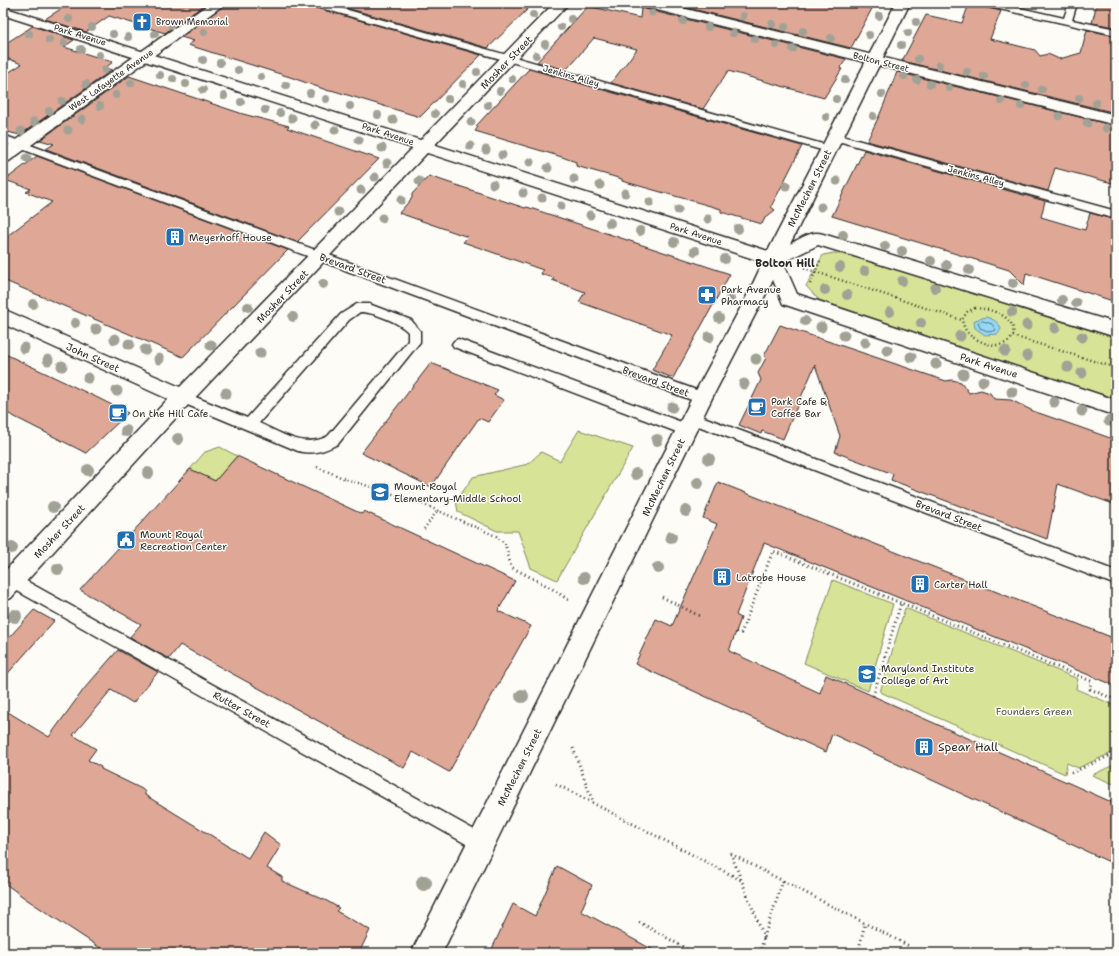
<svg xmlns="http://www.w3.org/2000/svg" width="1119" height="956" font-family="'Shantell Sans',sans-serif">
<rect width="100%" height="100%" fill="#fdfcf7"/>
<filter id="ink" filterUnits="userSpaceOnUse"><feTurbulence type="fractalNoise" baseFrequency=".025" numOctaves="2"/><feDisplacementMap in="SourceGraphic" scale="8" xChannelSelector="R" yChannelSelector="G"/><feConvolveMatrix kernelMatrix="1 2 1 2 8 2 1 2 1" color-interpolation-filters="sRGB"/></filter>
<g filter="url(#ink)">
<g fill="#d7e396" stroke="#818760">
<polygon points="834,253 848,255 1116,338 1116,399 819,300 806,286 823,255"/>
<polygon points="579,430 633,448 557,580 531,568 518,531 497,531 458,512 456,501 473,477 528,464 541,452 560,461"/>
<polygon points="220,447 237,456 215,481 190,469 205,452"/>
<polygon points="833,580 893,604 868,691 804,663"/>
<polygon points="905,608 1078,679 1076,689 1116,706 1116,751 1078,768 1067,763 1065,774 880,692"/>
<polygon points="1116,764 1116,785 1092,775"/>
</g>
<path fill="#95d8f6" stroke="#6b93a5" d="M986,317C993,319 999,322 1001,329L998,334L985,335L975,328L974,322L975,320Z"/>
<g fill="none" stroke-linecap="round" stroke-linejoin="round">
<polygon stroke="#55707c" stroke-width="1" points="983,321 992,324 996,330 990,332 980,328 978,323"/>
</g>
<g fill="#dea796" stroke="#2b2b2b">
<polygon points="70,3 207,3 165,33 109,16 86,32 45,19"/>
<polygon points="227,3 308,3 310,6 481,55 420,117 331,90 329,91 290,77 188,45 194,41 181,37"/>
<polygon points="329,3 534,3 488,48"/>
<polygon points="668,3 875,3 851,48"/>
<polygon points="1097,3 1116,3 1116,27 1092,23"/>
<polygon points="969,4 1001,11 990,39 1035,50 1040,56 1048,54 1059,59 1081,53 1087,30 1116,36 1116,113 902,61 926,15 962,23"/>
<polygon points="588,6 640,18 641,8 846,59 840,69 842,69 824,98 728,71 703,109 611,83 637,49 594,38 566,70 537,62"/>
<polygon points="33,26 74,40 64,47 113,62 105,68 112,70 20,135 3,131 3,76 22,64 3,57 3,45"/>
<polygon points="529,69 802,146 771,207 775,210 765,218 762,224 721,212 721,209 622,181 622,179 576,166 576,162 562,157 475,131 478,127 476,126"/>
<polygon points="897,72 1116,126 1116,184 1055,168 1048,191 867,141 880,114"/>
<polygon points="129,76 243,114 289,126 287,128 379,159 297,242 46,149 54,144 40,140"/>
<polygon points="864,150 1045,201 1041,217 1085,230 1090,213 1116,220 1116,302 1026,273 1024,285 1009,270 832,216"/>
<polygon points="37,156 288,250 183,357 3,280 3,239 52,202 26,192 31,189 5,180"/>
<polygon points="429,176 525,208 527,207 730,274 673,378 652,370 672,335 579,302 585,292 552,280 554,278 541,274 543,270 463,242 468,237 399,213 412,198 412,194"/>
<polygon points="780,325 946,381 952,380 961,382 969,393 981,390 990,393 994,399 1011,400 1033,411 1116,440 1116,505 1058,484 1047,539 891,480 893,474 835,452 840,436 815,365 783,439 762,431 761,434 739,425 761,380 758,373 766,358 764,356"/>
<polygon points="3,353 98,398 128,413 86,453 3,411"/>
<polygon points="431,363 498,390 494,395 504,400 488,422 479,418 431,487 361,453"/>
<polygon points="237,456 362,514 364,511 515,581 498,611 531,626 449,772 413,752 404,768 180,645 169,659 130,637 141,624 80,590 190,469 215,481"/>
<polygon points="718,482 1116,639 1116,686 764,543 736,615 741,618 729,651 820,693 826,675 1116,804 1116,865 832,734 826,752 635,664 656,619 672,626 717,524 703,518"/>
<polygon points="34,610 54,621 3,679 3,644"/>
<polygon points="118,650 158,672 133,703 111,690 73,735 96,749 88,760 101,767 101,769 142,789 145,792 145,795 248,858 264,832 281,845 267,868 282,877 282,881 327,901 339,908 336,911 370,930 359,953 108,953 26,899 3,882 3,709 49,737 84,689"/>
<polygon points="557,866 592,885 581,911 659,953 490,953 513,904 535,916"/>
</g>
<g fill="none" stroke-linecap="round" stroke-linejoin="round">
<g stroke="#2b2b2b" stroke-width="3">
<g id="service">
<polygon points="309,3 323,3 833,147 834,149 829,152 825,151 310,5"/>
<polygon points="982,3 998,3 1064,18 1069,3 1077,3 1072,20 1116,29 1116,35 986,6"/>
<polygon points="835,134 1116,211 1116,219 831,139 830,137"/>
<polygon points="3,135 707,394 709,398 707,402 702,403 697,402 3,142"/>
<path d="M357,304H369L411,320L420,331V342L338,444C324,451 313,455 298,451L178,401L176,397L178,393L183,392L247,418L341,314ZM360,312C373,312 399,322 408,332V341L328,436C304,449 281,433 259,423L349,320Z"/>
<polygon points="458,339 692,426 694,430 692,434 687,435 682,434 454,347 452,344 454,341"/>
<polygon points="693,413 1116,571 1116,585 688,422 686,418 688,414"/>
<polygon points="3,568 487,837 490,843 487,849 481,852 475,849 3,583"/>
</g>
</g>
<g stroke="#2b2b2b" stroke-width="3">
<g id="minor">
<polygon points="554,3 569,3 172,422 11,598 3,601 3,573 168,399 3,324 3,309 180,387"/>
<polygon points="639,3 662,3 1116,115 1116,125 641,6"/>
</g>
</g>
<g stroke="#2b2b2b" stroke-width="3">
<path id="tertiary" d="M896,3H910L790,244C800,239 811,230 823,234L1116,323V337L818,245L783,262L797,294L1116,400V416L783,304L773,280L712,398L442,953H411L692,398L749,292L763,262L3,15V7L768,251Z"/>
</g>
<g stroke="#2b2b2b" stroke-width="3">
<polygon id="secondary" points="210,3 226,3 9,161 3,162 3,149"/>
</g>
<polyline stroke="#2b2b2b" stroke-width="2" stroke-dasharray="0.5 2" stroke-linecap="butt" points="1094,10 1096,3"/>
<g stroke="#2b2b2b" stroke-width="2.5" stroke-dasharray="1 3" stroke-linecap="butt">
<polyline points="804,268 962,320"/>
<polyline points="810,284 820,261"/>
<path d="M975,308C1034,312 1017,362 976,339C968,335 964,329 962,320L967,312Z"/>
<polyline points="1013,336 1116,368"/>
<polyline points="317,467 343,478 418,502 496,536 505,544 506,548"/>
<polyline points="424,529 437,511"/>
</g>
<g stroke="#2b2b2b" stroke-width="3" stroke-dasharray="1 3.5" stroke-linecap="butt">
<polyline points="506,547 511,567 551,588 570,601"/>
<polyline points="662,597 700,616"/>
<polyline points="736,632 741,633 773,551 901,603"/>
<polyline points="873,696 901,603 1091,681 1090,689 1116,700"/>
<polyline points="573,748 593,802"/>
<polyline points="1071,773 1116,753"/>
<polyline points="556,784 741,880"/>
<polygon points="731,854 783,881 764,937"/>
<polyline points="783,881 911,947"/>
<polyline points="639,922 694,953"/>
<polyline points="760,953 764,937"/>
<polyline points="858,953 865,923"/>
</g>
<use href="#service" fill="#fdfcf7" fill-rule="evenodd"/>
<use href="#minor" fill="#fdfcf7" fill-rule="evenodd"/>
<use href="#tertiary" fill="#fdfcf7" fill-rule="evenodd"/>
<use href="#secondary" fill="#fdfcf7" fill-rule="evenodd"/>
</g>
<g fill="#a1a296">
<circle cx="652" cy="13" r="3.5"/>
<circle cx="533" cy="15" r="4"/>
<circle cx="743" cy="16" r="4"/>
<circle cx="879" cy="16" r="4"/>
<circle cx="69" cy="19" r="4"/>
<circle cx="571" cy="19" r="4"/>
<circle cx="219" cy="20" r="4"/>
<circle cx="683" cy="21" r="4"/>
<circle cx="916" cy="22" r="4"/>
<circle cx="772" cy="24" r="4"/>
<circle cx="171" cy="25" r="4"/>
<circle cx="92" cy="27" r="4"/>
<circle cx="561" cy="27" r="4"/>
<circle cx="708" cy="27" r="4"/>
<circle cx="785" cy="27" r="4"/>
<circle cx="803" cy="31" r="4"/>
<circle cx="204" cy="32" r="4"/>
<circle cx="733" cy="33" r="4"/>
<circle cx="908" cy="33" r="4"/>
<circle cx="29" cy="34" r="4"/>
<circle cx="113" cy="34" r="4"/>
<circle cx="155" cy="34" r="4"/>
<circle cx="869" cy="35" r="4"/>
<circle cx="128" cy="37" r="4"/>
<circle cx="831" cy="38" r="4"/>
<circle cx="755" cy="39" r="4"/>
<circle cx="49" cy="40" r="4"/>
<circle cx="64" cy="43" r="4"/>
<circle cx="545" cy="44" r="4"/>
<circle cx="776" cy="45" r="4"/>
<circle cx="901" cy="45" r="4"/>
<circle cx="81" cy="49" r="4"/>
<circle cx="793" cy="49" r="4"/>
<circle cx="99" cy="55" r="4"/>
<circle cx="536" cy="55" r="4"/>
<circle cx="918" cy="59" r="4"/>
<circle cx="203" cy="60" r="4"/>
<circle cx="220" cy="63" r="4"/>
<circle cx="939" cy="65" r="4"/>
<circle cx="105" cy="70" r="4"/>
<circle cx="238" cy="70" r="4"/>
<circle cx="477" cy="72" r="4"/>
<circle cx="967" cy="72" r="4"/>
<circle cx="160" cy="75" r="4"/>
<circle cx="904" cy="76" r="4"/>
<circle cx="984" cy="76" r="4"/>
<circle cx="261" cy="77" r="4"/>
<circle cx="173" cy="79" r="4"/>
<circle cx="512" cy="79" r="4"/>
<circle cx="845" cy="80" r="4"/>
<circle cx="917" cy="80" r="4"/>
<circle cx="131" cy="83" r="4"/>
<circle cx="86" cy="84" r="4"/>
<circle cx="186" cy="84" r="4"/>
<circle cx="463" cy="84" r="4"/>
<circle cx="930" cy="84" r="4"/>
<circle cx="286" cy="85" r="4"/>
<circle cx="1026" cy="85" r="4"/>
<circle cx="949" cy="88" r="4"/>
<circle cx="1042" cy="89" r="4"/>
<circle cx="203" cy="90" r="4"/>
<circle cx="500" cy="91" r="4"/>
<circle cx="310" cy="93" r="4"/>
<circle cx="882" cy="94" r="4"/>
<circle cx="116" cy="95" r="4"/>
<circle cx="224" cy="96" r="4"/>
<circle cx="1079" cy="98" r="4"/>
<circle cx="326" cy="99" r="4"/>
<circle cx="448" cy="99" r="4"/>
<circle cx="836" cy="99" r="4"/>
<circle cx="62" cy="101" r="4"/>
<circle cx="1001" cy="101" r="4"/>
<circle cx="241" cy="102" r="4"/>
<circle cx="1096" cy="103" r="4"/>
<circle cx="488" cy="105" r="4"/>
<circle cx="100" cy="106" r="4"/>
<circle cx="350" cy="106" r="4"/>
<circle cx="1021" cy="106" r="4"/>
<circle cx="265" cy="110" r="4"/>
<circle cx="49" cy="111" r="4"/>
<circle cx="280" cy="113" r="4"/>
<circle cx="435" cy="114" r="4"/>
<circle cx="378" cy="115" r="4"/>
<circle cx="873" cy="116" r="4"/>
<circle cx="1059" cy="116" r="4"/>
<circle cx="826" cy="117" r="4"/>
<circle cx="292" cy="118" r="4.5"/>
<circle cx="82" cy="119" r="4.5"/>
<circle cx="393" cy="120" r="4.5"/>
<circle cx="34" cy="122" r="4.5"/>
<circle cx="471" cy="122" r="4.5"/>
<circle cx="1087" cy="123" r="4.5"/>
<circle cx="315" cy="125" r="4.5"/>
<circle cx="1106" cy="128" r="4.5"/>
<circle cx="68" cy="130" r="4.5"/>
<circle cx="335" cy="130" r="4.5"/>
<circle cx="21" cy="131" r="4.5"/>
<circle cx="359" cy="140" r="4.5"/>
<circle cx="470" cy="146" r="4.5"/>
<circle cx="382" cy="148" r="4.5"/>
<circle cx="486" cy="150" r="4.5"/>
<circle cx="502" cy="155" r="4.5"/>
<circle cx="27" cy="158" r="4.5"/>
<circle cx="530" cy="162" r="4.5"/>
<circle cx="387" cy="163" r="4.5"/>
<circle cx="548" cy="168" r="4.5"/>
<circle cx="375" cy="177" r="4.5"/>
<circle cx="574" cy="179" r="4.5"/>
<circle cx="419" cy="181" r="4.5"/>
<circle cx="837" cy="181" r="4.5"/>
<circle cx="493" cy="184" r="4.5"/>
<circle cx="600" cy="185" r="4.5"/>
<circle cx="786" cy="186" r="4.5"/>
<circle cx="361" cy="190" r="4.5"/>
<circle cx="523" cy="193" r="4.5"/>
<circle cx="625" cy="193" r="4.5"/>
<circle cx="542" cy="198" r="4.5"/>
<circle cx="401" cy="200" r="4.5"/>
<circle cx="650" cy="202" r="4.5"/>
<circle cx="561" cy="206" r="4.5"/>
<circle cx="821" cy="207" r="4.5"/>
<circle cx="678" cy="210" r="4.5"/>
<circle cx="338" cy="212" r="4.5"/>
<circle cx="590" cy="215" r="4.5"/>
<circle cx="382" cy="218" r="4.5"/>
<circle cx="708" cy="219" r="4.5"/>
<circle cx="610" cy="223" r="5"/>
<circle cx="738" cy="229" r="5"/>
<circle cx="640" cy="231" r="5"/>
<circle cx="843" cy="235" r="5"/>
<circle cx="674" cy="242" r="5"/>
<circle cx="885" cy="246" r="5"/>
<circle cx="695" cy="251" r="5"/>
<circle cx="902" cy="251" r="5"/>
<circle cx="725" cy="259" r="5"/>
<circle cx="931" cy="261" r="5"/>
<circle cx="947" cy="265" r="5"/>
<circle cx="840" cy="267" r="5"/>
<circle cx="969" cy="270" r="5"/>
<circle cx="865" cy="271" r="5"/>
<circle cx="902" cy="281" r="5"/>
<circle cx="1013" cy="283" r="5"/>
<circle cx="323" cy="284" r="5"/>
<circle cx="935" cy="288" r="5"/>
<circle cx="825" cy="290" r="5"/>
<circle cx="847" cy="295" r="5"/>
<circle cx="730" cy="299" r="5"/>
<circle cx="1062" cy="300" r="5"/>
<circle cx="1076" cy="303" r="5"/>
<circle cx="33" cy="304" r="5"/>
<circle cx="248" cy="307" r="5"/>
<circle cx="890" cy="312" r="5"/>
<circle cx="1012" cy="312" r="5"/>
<circle cx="293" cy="317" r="5"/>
<circle cx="719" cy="318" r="5"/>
<circle cx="805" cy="321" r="5"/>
<circle cx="75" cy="323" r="5"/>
<circle cx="921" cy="323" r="5"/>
<circle cx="1027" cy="325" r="5.5"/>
<circle cx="821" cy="327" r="5.5"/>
<circle cx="1055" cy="328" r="5.5"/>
<circle cx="96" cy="329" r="5.5"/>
<circle cx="844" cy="335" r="5.5"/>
<circle cx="960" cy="336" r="5.5"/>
<circle cx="709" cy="337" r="5.5"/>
<circle cx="1082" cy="337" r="5.5"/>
<circle cx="115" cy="339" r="5.5"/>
<circle cx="865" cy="342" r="5.5"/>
<circle cx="129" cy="344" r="5.5"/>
<circle cx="211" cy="345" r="5.5"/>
<circle cx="24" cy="348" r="5.5"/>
<circle cx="145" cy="350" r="5.5"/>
<circle cx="887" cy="350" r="5.5"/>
<circle cx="1005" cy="351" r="5.5"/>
<circle cx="260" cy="353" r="5.5"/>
<circle cx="1027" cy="356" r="5.5"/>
<circle cx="911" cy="357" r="5.5"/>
<circle cx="159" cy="359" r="5.5"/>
<circle cx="756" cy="359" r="5.5"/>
<circle cx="48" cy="360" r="5.5"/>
<circle cx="936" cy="364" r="5.5"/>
<circle cx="62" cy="366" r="5.5"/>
<circle cx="1068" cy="367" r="5.5"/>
<circle cx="1082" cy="373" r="5.5"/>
<circle cx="963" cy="374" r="5.5"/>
<circle cx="88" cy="378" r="5.5"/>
<circle cx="983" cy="381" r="5.5"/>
<circle cx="744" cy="384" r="5.5"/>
<circle cx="117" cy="391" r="5.5"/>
<circle cx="1012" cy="392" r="5.5"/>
<circle cx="226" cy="393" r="5.5"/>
<circle cx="1054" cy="402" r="5.5"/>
<circle cx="672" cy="407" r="5.5"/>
<circle cx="1082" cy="411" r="5.5"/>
<circle cx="1109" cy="421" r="5.5"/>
<circle cx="126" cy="431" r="6"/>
<circle cx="178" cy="439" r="6"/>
<circle cx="657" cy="440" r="6"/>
<circle cx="709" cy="459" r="6"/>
<circle cx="88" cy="470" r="6"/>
<circle cx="148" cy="473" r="6"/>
<circle cx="636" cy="474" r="6"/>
<circle cx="698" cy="483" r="6"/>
<circle cx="53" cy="507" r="6"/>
<circle cx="686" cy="511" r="6"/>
<circle cx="671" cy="537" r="6"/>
<circle cx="12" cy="548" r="6"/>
<circle cx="658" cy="568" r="6"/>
<circle cx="58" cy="569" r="6"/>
<circle cx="584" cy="578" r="6"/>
<circle cx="15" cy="616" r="7"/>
<circle cx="522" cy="696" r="7"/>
<circle cx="424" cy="883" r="8"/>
</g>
</g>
<defs>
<g id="church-square" transform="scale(1)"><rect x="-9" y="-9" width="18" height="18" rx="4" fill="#1f6fb2" stroke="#fdfcf7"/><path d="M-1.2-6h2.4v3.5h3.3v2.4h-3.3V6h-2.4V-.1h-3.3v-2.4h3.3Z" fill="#fff"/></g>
<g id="building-square" transform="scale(1)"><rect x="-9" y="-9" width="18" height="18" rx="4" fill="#1f6fb2" stroke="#fdfcf7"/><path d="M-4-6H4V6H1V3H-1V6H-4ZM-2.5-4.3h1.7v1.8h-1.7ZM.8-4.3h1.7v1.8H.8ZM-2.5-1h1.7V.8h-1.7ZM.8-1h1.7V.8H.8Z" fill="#fff"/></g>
<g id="pharmacy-square" transform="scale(1)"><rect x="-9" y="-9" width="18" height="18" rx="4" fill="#1f6fb2" stroke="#fdfcf7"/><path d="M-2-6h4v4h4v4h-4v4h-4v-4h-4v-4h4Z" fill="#fff"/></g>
<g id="cafe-square" transform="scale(1)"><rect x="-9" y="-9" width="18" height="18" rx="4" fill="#1f6fb2" stroke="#fdfcf7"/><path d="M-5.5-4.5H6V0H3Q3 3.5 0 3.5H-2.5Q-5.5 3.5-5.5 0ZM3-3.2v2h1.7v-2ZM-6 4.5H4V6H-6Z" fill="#fff"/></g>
<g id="school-square" transform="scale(1)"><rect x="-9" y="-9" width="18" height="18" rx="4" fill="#1f6fb2" stroke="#fdfcf7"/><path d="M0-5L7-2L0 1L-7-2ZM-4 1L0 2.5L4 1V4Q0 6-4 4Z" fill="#fff"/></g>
<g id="civic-square" transform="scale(1)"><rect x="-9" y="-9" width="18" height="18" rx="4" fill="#1f6fb2" stroke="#fdfcf7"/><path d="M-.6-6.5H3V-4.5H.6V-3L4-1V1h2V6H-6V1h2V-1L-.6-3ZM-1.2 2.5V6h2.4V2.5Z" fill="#fff"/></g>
<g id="university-square" transform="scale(1)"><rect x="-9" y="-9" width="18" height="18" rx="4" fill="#1f6fb2" stroke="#fdfcf7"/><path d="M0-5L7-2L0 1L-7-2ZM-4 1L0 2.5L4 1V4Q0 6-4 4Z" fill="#fff"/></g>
</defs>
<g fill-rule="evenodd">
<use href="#church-square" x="142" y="22"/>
<use href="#building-square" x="175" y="237"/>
<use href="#pharmacy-square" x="707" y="295"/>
<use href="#cafe-square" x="757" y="407"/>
<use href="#cafe-square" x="118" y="413"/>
<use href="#school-square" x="380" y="492"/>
<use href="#civic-square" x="126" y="540"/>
<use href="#building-square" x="722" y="577"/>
<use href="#building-square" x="920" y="584"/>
<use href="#university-square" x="867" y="674"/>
<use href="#building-square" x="924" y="747"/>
</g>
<g text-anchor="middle" stroke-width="3" stroke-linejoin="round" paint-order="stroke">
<g font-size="9" fill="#2b2b2b" stroke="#fdfcf7" text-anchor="start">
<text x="156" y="25">Brown Memorial</text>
</g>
<g font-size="9" fill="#2b2b2b" stroke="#fdfcf7">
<text transform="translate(80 35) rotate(17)" y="3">Park Avenue</text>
<text transform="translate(881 62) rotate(14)" y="3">Bolton Street</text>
<text transform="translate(571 76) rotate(16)" y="3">Jenkins Alley</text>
<text transform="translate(111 80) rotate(-35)" y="3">West Lafayette Avenue</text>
<text transform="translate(388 134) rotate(18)" y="3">Park Avenue</text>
<text transform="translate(976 176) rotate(15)" y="3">Jenkins Alley</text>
<text transform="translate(696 234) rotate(18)" y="3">Park Avenue</text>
</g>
<g font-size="10" fill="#2b2b2b" stroke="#fdfcf7">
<text transform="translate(506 62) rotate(-46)" y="4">Mosher Street</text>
<text transform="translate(809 188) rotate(-63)" y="4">McMechen Street</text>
<text transform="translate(353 268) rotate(20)" y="4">Brevard Street</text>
<text transform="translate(282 296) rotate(-46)" y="4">Mosher Street</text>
<text transform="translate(93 357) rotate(24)" y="4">John Street</text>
<text transform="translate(989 365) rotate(18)" y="4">Park Avenue</text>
<text transform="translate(656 381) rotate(20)" y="4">Brevard Street</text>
<text transform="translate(663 477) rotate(-64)" y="4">McMechen Street</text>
<text transform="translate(949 515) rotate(21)" y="4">Brevard Street</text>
<text transform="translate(59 531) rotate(-47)" y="4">Mosher Street</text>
<text transform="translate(242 709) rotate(29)" y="4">Rutter Street</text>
<text transform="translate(519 767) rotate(-63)" y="4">McMechen Street</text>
</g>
<g font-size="10" fill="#2b2b2b" stroke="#fdfcf7" text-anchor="start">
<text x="189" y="241">Meyerhoff House</text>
<text x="721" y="293">Park Avenue<tspan x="721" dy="12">Pharmacy</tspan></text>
<text x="771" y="405">Park Cafe &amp;<tspan x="771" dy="12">Coffee Bar</tspan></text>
<text x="132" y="417">On the Hill Cafe</text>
<text x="394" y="490">Mount Royal<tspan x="394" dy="12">Elementary-Middle School</tspan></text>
<text x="140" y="538">Mount Royal<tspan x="140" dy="12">Recreation Center</tspan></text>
<text x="736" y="581">Latrobe House</text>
<text x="934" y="588">Carter Hall</text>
<text x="881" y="672">Maryland Institute<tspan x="881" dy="12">College of Art</tspan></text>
</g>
<g font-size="10" fill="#565946" stroke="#fdfcf7">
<text x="1034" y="715">Founders Green</text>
</g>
<g font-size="11" font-weight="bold" fill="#2b2b2b" stroke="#fdfcf7">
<text x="785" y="267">Bolton Hill</text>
</g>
<g font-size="12" fill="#2b2b2b" stroke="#fdfcf7" text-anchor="start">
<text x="938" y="751">Spear Hall</text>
</g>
</g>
<rect width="1119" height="956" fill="none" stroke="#fdfcf7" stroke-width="16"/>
<rect x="8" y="8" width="1103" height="940" fill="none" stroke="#2b2b2b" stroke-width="1.5" filter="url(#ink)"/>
</svg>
